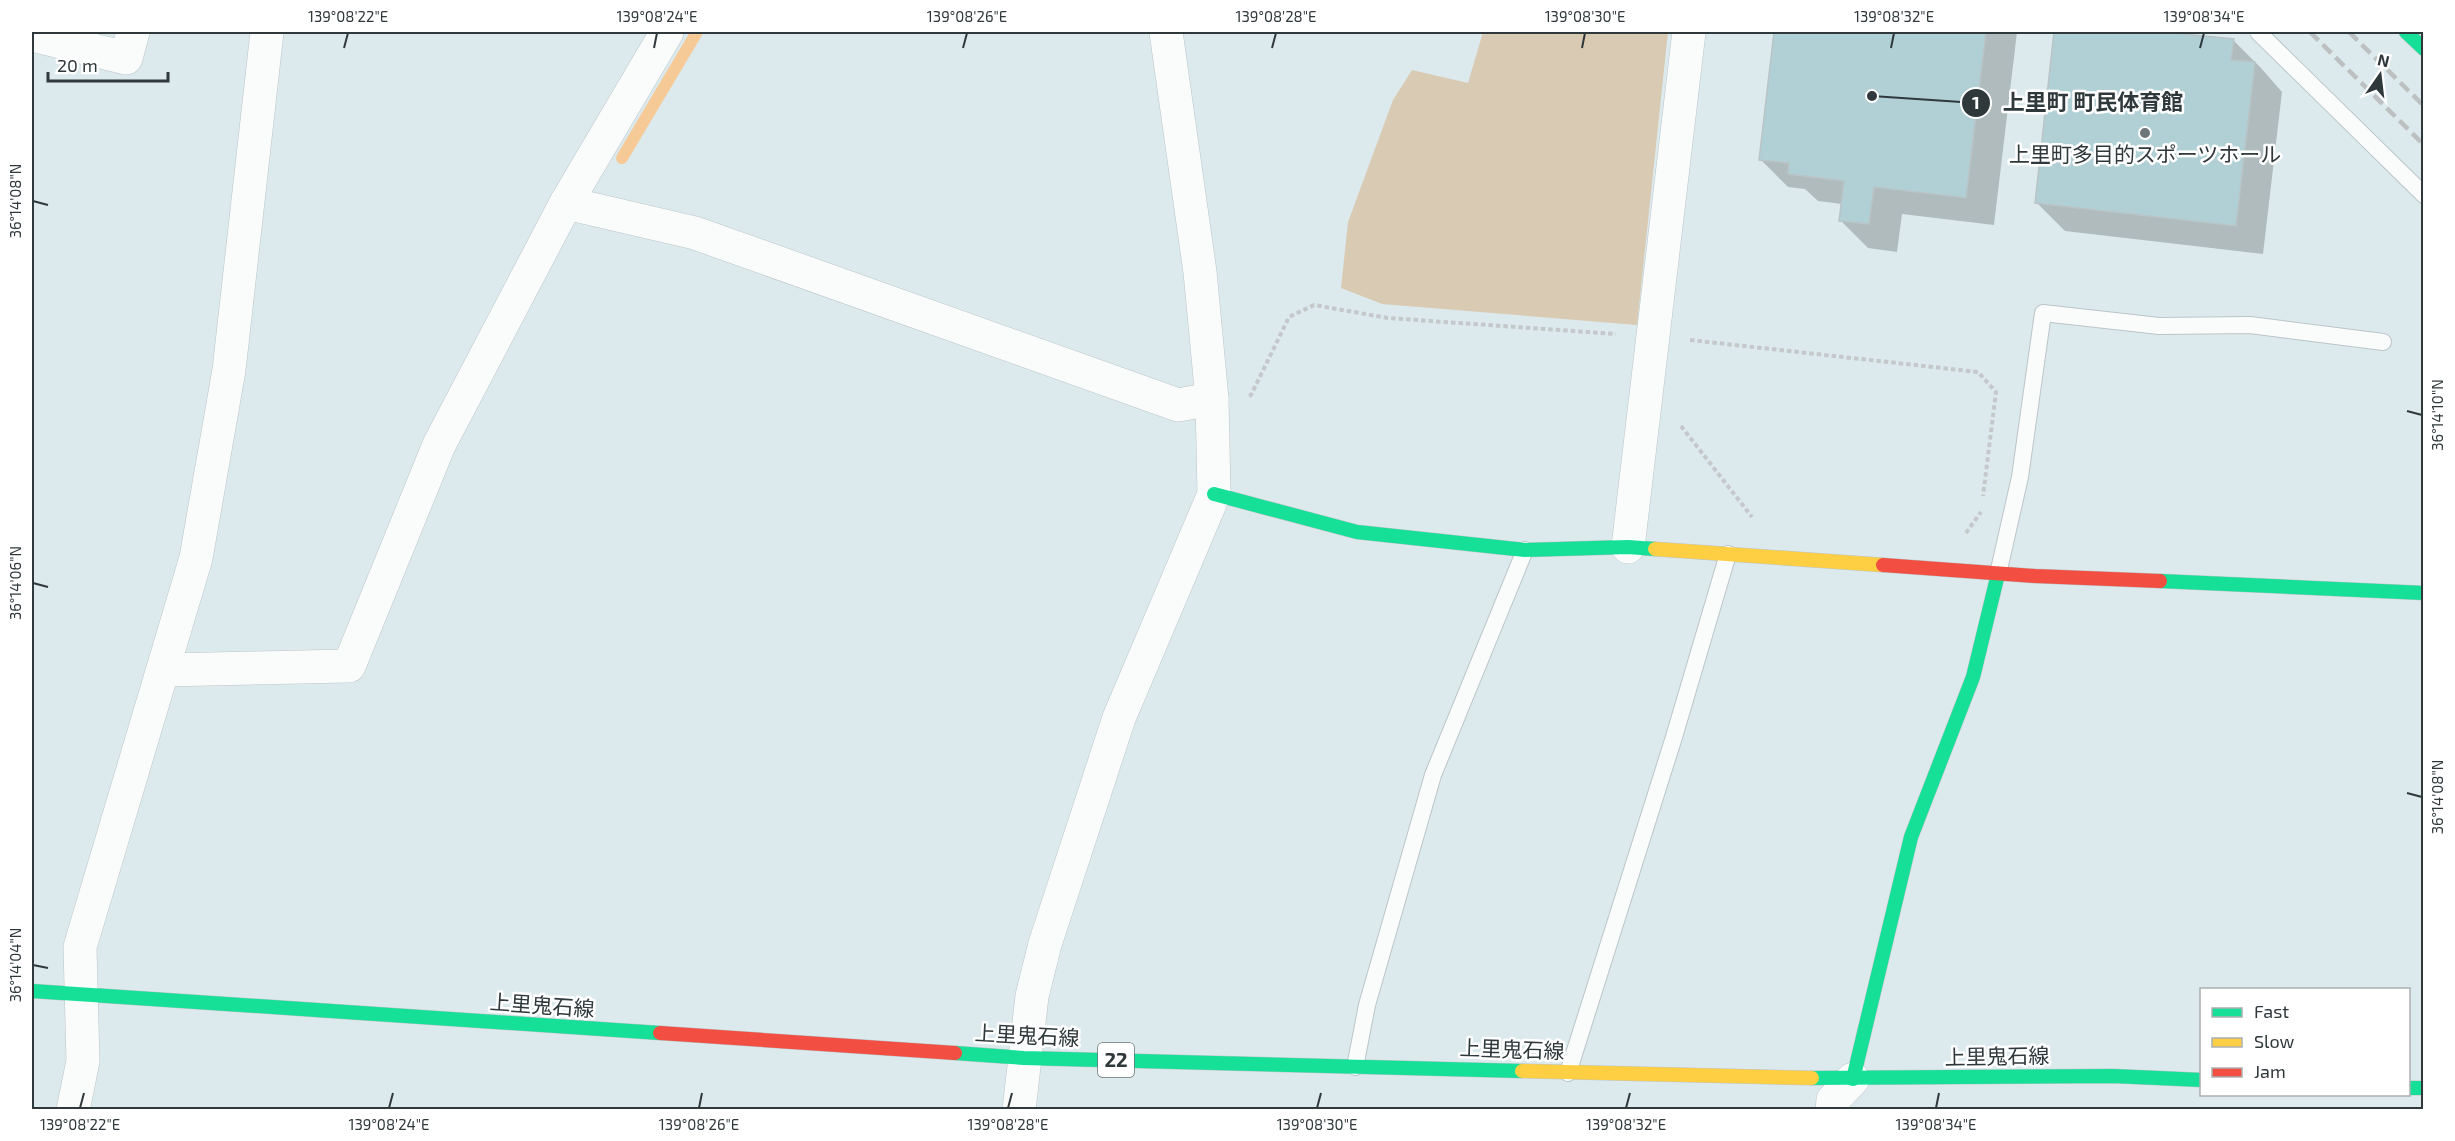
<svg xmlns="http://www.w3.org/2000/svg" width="2455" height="1141" font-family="'Exo 2','Noto Sans JP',sans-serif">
<rect width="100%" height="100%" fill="#ddeaed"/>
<polygon fill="#d9cab3" points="1483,32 1668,32 1637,325 1382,304 1341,288 1348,222 1393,100 1412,70 1468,83"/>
<g fill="#0003">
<polygon points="1775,32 2017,32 1994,225 1902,214 1897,252 1868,248 1840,220 1842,204 1818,201 1805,189 1788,187 1760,159"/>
<polygon points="2056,32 2185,32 2185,35 2233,40 2261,68 2282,92 2263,254 2065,231 2037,203"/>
</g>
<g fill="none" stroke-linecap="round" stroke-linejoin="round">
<polyline stroke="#f5ca97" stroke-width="12" points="622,158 697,32"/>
</g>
<g fill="#b1d0d6" stroke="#b9c4c6" stroke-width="1.5">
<polygon points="1774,32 1986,32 1966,198 1874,187 1869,224 1839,221 1844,181 1788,174 1789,163 1759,160"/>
<polygon points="2054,32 2165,32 2234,39 2231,60 2255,62 2236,226 2035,203"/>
</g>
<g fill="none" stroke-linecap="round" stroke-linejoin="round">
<g stroke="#bbc5c8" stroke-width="18">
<g id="lane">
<polyline points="2258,32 2424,195"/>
<polyline points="1998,574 2020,477 2043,313 2159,326 2250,325 2383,342"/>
<polyline points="1355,1067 1367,1005 1433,775 1525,550"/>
<polyline points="1568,1073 1674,737 1728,554"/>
</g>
</g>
<g stroke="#bbc5c8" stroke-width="34">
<g id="street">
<polyline points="32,35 126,58 133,32"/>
<polyline points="566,203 695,233 1178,405 1212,399"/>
<polyline points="1628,547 1689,32"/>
<polyline points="163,670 349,666 439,445 566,203 667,32"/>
<polyline points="73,1110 83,1061 80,947 196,558 229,370 267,32"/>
<polyline points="1019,1110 1032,996 1045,944 1119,718 1214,494 1212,399 1200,272 1166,32"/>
<polyline points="1832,1110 1833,1100 1853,1079"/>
</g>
</g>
<g stroke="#bbc5c8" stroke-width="15">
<g id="fast">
<polyline points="2406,32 2424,49"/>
<polyline points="1214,494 1357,532 1525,550 1628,547 1655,549"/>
<polyline points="2160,581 2424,593"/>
<polyline points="32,991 660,1033"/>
<polyline points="955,1053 1024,1058 1522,1071"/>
<polyline points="1812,1078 2113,1076 2202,1080"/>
<polyline points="1853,1079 1911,837 1973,677 1998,574"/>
<polyline points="2408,1088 2424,1088"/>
</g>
</g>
<g stroke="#bbc5c8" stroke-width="15">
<g id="slow">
<polyline points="1655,549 1883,565"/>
<polyline points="1522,1071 1812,1078"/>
</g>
</g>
<g stroke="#bbc5c8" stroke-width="15">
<g id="jam">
<polyline points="1883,565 2035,576 2160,581"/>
<polyline points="660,1033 955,1053"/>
</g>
</g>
<g stroke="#c4c8ca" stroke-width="4" stroke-dasharray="4.5 3" stroke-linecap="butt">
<polyline points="1690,340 1978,372 1996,392 1983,496"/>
<polyline points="1249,396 1251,395 1289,317 1314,305 1388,318 1616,334"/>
<polyline points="1681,426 1752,517"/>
<polyline points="1966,533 1981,512"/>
</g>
<use href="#lane" stroke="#fafcfc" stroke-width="16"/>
<use href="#street" stroke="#fafcfc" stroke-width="33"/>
<use href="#fast" stroke="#16e098" stroke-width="14"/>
<use href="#slow" stroke="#ffcf43" stroke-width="14"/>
<use href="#jam" stroke="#f24e42" stroke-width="14"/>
<g stroke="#bdc0c1" stroke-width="4.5" stroke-dasharray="12 6" stroke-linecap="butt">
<polyline points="2310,32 2424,145"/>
<polyline points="2349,32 2424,106"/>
</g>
</g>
<path fill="none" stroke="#2f383b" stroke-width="2" d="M344,48L348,33M654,48L657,33M963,48L967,33M1272,48L1276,33M1582,48L1585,33M1891,48L1894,33M2200,48L2204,33M33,201L48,205M2407,411L2422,415M33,583L48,587M2407,793L2422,797M33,965L48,968M80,1108L84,1093M389,1108L393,1093M699,1108L702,1093M1008,1108L1012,1093M1317,1108L1321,1093M1626,1108L1630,1093M1936,1108L1939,1093"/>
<circle fill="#6c7679" stroke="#fff" stroke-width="2" cx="2145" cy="133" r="6"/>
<g text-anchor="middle" stroke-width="5" stroke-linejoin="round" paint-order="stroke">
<rect fill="#fff" stroke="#6d7476" stroke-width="1.5" x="1098" y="1043" width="36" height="34" rx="4.5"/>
<g font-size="20" font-weight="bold" fill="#2f383b">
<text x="1116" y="1067">22</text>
</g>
<g font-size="21" fill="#2f383b" stroke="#fff">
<text x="2145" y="162">上里町多目的スポーツホール</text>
</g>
<g font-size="21" fill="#2f383b" stroke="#fff">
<text transform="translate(542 1006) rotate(4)" y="7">上里鬼石線</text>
<text transform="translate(1027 1036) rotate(3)" y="7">上里鬼石線</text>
<text transform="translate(1512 1050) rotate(2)" y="7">上里鬼石線</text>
<text transform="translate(1997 1057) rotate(-1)" y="7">上里鬼石線</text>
</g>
</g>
<path fill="none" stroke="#2f383b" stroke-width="2" d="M1872 96L1976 103"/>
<g fill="#2f383b" stroke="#fff" stroke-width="2">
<circle cx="1872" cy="96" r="6"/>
<circle cx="1976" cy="103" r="15"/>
</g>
<g font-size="18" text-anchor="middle" font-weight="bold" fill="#fff">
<text x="1976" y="109">1</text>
</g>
<g font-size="22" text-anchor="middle" font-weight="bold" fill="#2f383b" stroke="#fff" stroke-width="5" stroke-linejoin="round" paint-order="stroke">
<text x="2093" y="110">上里町 町民体育館</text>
</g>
<rect width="2455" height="1141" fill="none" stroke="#ffffff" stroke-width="66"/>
<rect x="2200" y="988" width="210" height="108" fill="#ffffff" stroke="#acafb1" stroke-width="1.5"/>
<rect x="2212" y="1008" width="30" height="9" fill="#16e098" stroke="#acafb1" stroke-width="1.5"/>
<text x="2254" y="1018" font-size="18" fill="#2f383b">Fast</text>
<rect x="2212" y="1038" width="30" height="9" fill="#ffcf43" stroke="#acafb1" stroke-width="1.5"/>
<text x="2254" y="1048" font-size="18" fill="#2f383b">Slow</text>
<rect x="2212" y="1068" width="30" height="9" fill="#f24e42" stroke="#acafb1" stroke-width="1.5"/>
<text x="2254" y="1078" font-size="18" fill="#2f383b">Jam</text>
<g transform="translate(2380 75) rotate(14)" stroke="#ffffff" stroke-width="4.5" paint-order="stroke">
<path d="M0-4.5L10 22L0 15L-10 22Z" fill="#2f383b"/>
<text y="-9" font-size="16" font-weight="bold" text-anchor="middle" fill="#2f383b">N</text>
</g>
<path d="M48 72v9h120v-9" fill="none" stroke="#2f383b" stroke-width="3"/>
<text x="57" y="72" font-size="18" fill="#2f383b" stroke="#ffffff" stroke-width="4.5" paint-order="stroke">20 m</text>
<rect x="33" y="33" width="2389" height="1075" fill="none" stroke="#2f383b" stroke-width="2"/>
<g font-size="15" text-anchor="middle" fill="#2f383b">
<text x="348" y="22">139°08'22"E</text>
<text x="657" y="22">139°08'24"E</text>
<text x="967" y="22">139°08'26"E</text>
<text x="1276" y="22">139°08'28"E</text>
<text x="1585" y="22">139°08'30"E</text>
<text x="1894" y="22">139°08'32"E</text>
<text x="2204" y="22">139°08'34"E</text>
<text transform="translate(16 201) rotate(-90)" y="5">36°14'08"N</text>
<text transform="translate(2438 415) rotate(-90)" y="5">36°14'10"N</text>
<text transform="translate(16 583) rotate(-90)" y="5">36°14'06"N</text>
<text transform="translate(2438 797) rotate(-90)" y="5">36°14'08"N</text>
<text transform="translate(16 965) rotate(-90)" y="5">36°14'04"N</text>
<text x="80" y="1130">139°08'22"E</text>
<text x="389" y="1130">139°08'24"E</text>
<text x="699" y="1130">139°08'26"E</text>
<text x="1008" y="1130">139°08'28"E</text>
<text x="1317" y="1130">139°08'30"E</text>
<text x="1626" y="1130">139°08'32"E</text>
<text x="1936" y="1130">139°08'34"E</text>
</g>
</svg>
